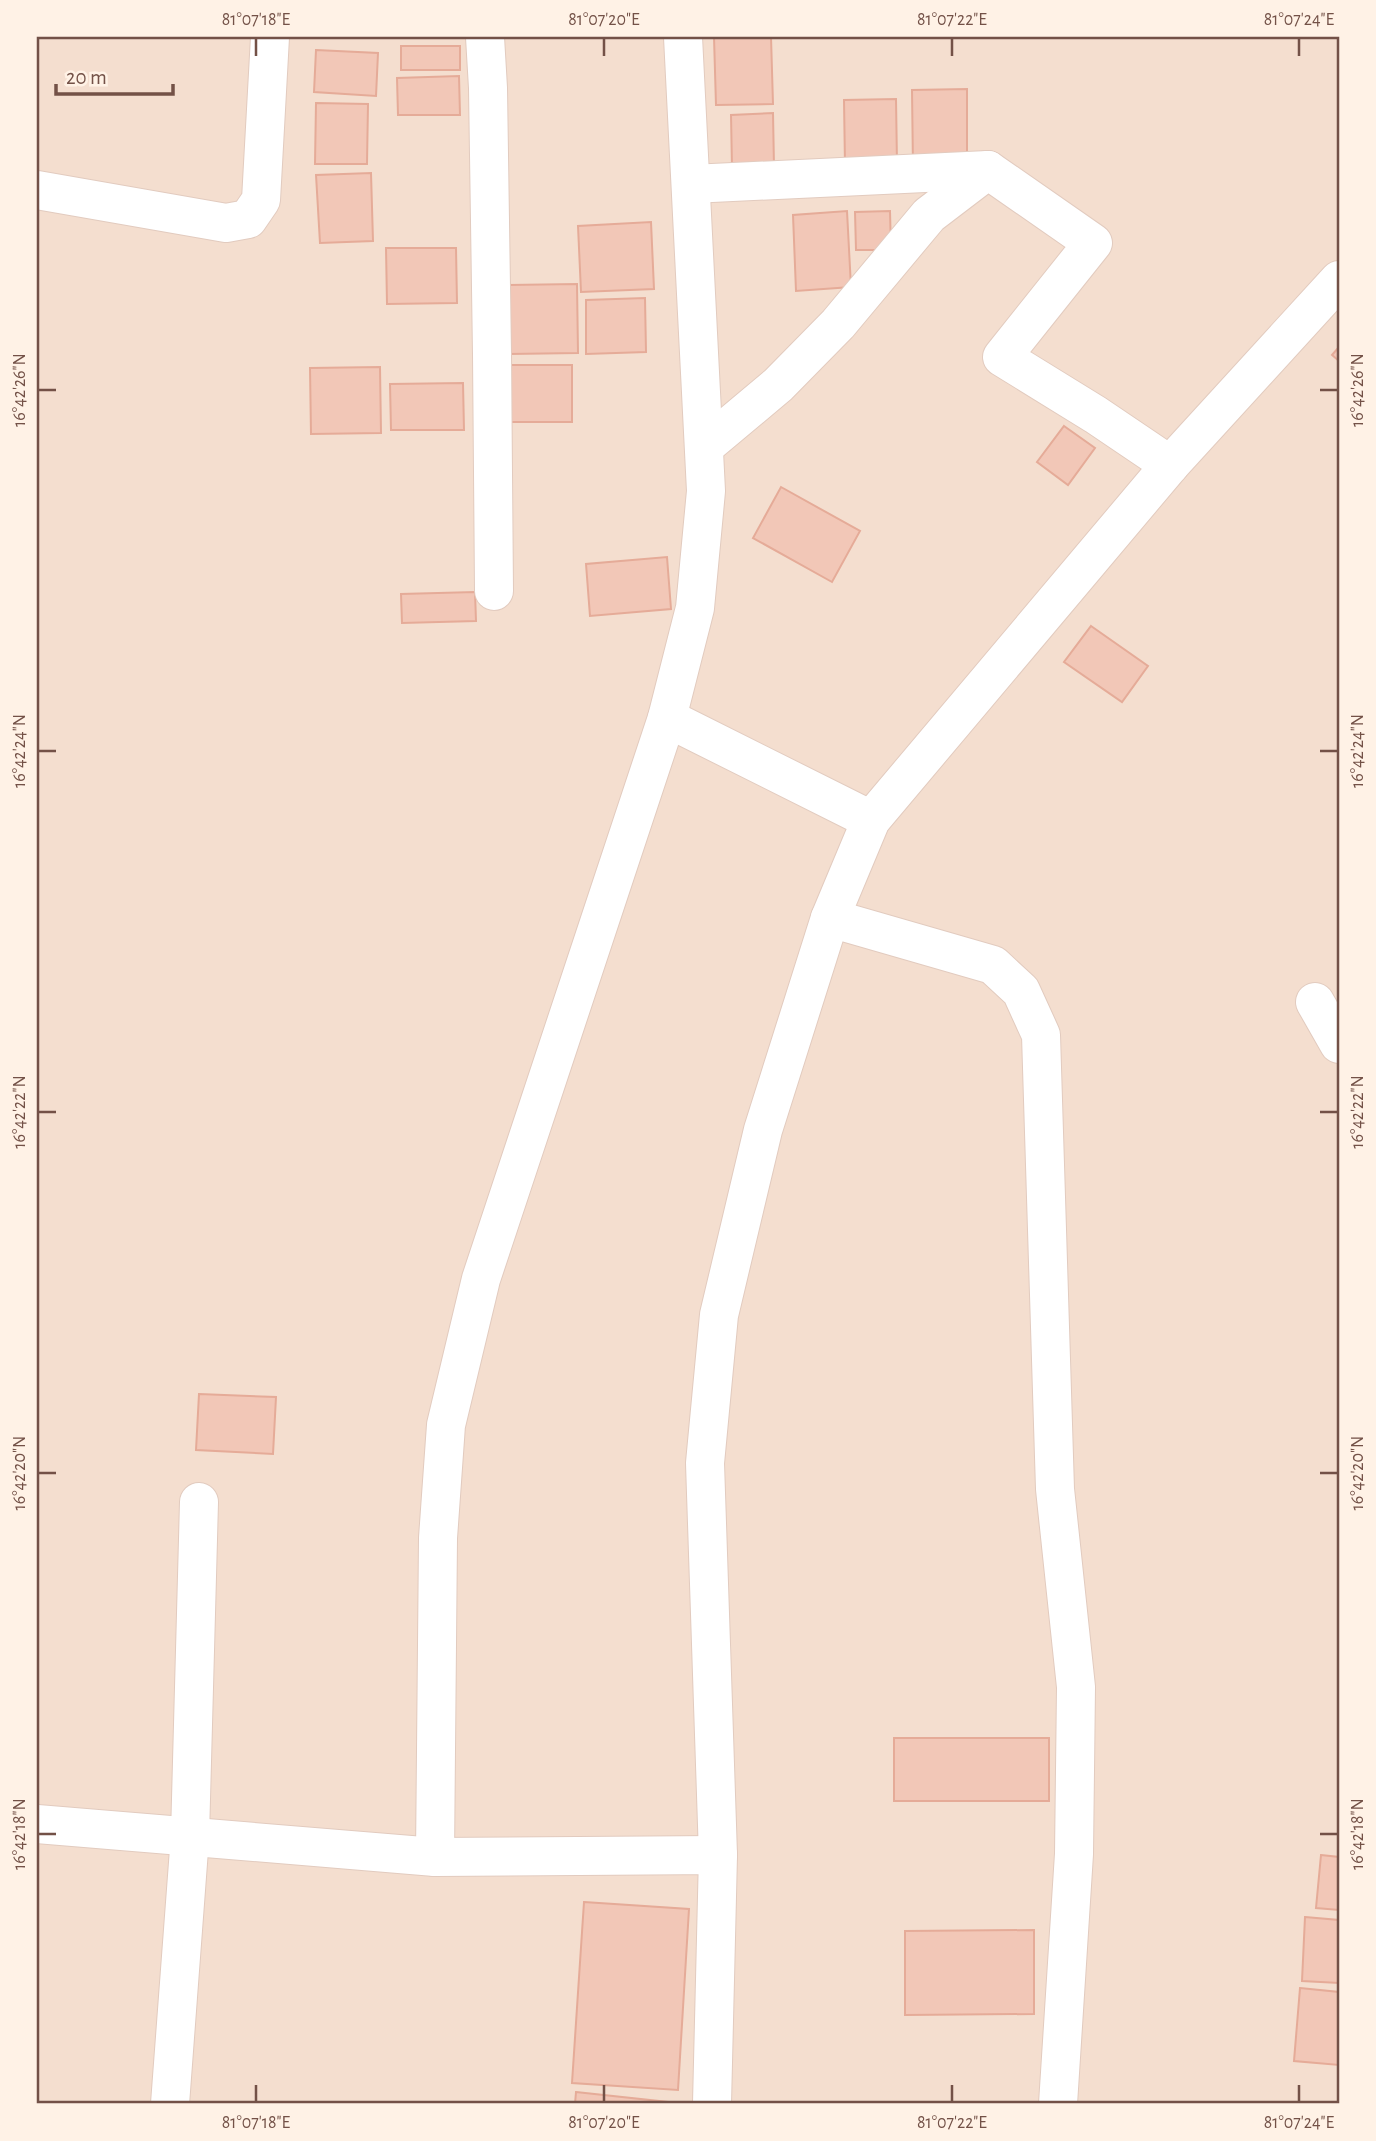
<svg xmlns="http://www.w3.org/2000/svg" width="1376" height="2141" font-family="'Alegreya Sans',sans-serif">
<rect width="100%" height="100%" fill="#fceee0"/>
<rect fill="#f4decf" x="37" y="37" width="1302" height="2067"/>
<g fill="#f2c7b7" stroke="#e5ab98" stroke-width="2">
<polygon points="714,37 771,37 773,104 716,105"/>
<rect x="401" y="46" width="59" height="24"/>
<polygon points="316,50 378,53 376,96 314,92"/>
<polygon points="459,76 460,115 398,115 397,78"/>
<polygon points="967,89 967,168 913,168 912,90"/>
<polygon points="896,99 897,164 845,165 844,100"/>
<polygon points="316,103 368,104 367,164 315,164"/>
<polygon points="773,113 774,167 732,168 731,115"/>
<polygon points="371,173 373,241 320,243 316,175"/>
<polygon points="847,211 851,287 796,291 793,215"/>
<polygon points="890,211 891,250 856,250 855,212"/>
<polygon points="651,222 654,289 581,292 578,226"/>
<polygon points="386,248 456,248 457,303 387,304"/>
<polygon points="577,284 578,353 505,354 505,285"/>
<polygon points="645,298 646,352 586,354 586,300"/>
<polygon points="1339,347 1339,361 1332,355"/>
<rect x="508" y="365" width="64" height="57"/>
<polygon points="380,367 381,433 311,434 310,368"/>
<polygon points="463,383 464,430 391,430 390,384"/>
<polygon points="1064,426 1095,448 1068,485 1037,462"/>
<polygon points="781,487 860,531 832,582 753,538"/>
<polygon points="667,557 671,609 590,616 586,564"/>
<polygon points="475,592 476,621 402,623 401,594"/>
<polygon points="1091,626 1148,666 1122,702 1064,662"/>
<polygon points="199,1394 276,1397 273,1454 196,1450"/>
<rect x="894" y="1738" width="155" height="63"/>
<polygon points="1321,1855 1339,1857 1339,1910 1316,1908"/>
<polygon points="584,1902 689,1909 678,2090 572,2083"/>
<polygon points="1305,1917 1339,1920 1339,1983 1302,1981"/>
<polygon points="1034,1930 1034,2014 905,2015 905,1931"/>
<polygon points="1300,1988 1339,1992 1339,2065 1294,2061"/>
<polygon points="576,2092 677,2103 677,2104 575,2104"/>
</g>
<g fill="none" stroke-linecap="round" stroke-linejoin="round">
<g stroke="#e2cbbf" stroke-width="40">
<g id="minor">
<polyline points="485,37 488,88 492,354 494,591"/>
<polyline points="691,184 988,170"/>
<polyline points="37,190 226,223 248,219 261,200 270,37"/>
<polyline points="704,447 778,385 838,324 929,215 988,170 1093,243 1002,357 1096,415 1170,465"/>
<polyline points="667,718 871,820"/>
<polyline points="830,918 993,965 1021,991 1041,1035 1055,1489 1076,1687 1074,1854 1058,2104"/>
<polyline points="1315,1002 1339,1044"/>
<polyline points="37,1824 435,1857 718,1855 712,2104"/>
<polyline points="718,1855 705,1463 719,1315 763,1130 830,918 871,820 1170,465 1339,280"/>
<polyline points="435,1857 438,1538 446,1425 481,1279 667,718 695,608 706,491 683,37"/>
<polyline points="170,2104 190,1836 199,1502"/>
</g>
</g>
<use href="#minor" stroke="#fff" stroke-width="38"/>
</g>
<path fill="none" stroke="#735147" stroke-width="2.5" d="M256,38V56M604,38V56M952,38V56M1299,38V56M38,390H56M1320,390H1338M38,751H56M1320,751H1338M38,1112H56M1320,1112H1338M38,1473H56M1320,1473H1338M38,1834H56M1320,1834H1338M256,2085V2102M604,2085V2102M952,2085V2102M1299,2085V2102"/>
<rect width="1376" height="2141" fill="none" stroke="#fff2e6" stroke-width="77"/>
<path d="M56 84v10h117v-10" fill="none" stroke="#735147" stroke-width="3.5"/>
<text x="66" y="84" font-size="21" fill="#735147" stroke="#fff2e6" stroke-width="5" paint-order="stroke">20 m</text>
<rect x="38" y="38" width="1300" height="2064" fill="none" stroke="#735147" stroke-width="2.5"/>
<g font-size="18" text-anchor="middle" fill="#735147">
<text x="256" y="25">81°07'18"E</text>
<text x="604" y="25">81°07'20"E</text>
<text x="952" y="25">81°07'22"E</text>
<text x="1299" y="25">81°07'24"E</text>
<text transform="translate(19 390) rotate(-90)" y="6">16°42'26"N</text>
<text transform="translate(1357 390) rotate(-90)" y="6">16°42'26"N</text>
<text transform="translate(19 751) rotate(-90)" y="6">16°42'24"N</text>
<text transform="translate(1357 751) rotate(-90)" y="6">16°42'24"N</text>
<text transform="translate(19 1112) rotate(-90)" y="6">16°42'22"N</text>
<text transform="translate(1357 1112) rotate(-90)" y="6">16°42'22"N</text>
<text transform="translate(19 1473) rotate(-90)" y="6">16°42'20"N</text>
<text transform="translate(1357 1473) rotate(-90)" y="6">16°42'20"N</text>
<text transform="translate(19 1834) rotate(-90)" y="6">16°42'18"N</text>
<text transform="translate(1357 1834) rotate(-90)" y="6">16°42'18"N</text>
<text x="256" y="2128">81°07'18"E</text>
<text x="604" y="2128">81°07'20"E</text>
<text x="952" y="2128">81°07'22"E</text>
<text x="1299" y="2128">81°07'24"E</text>
</g>
</svg>
